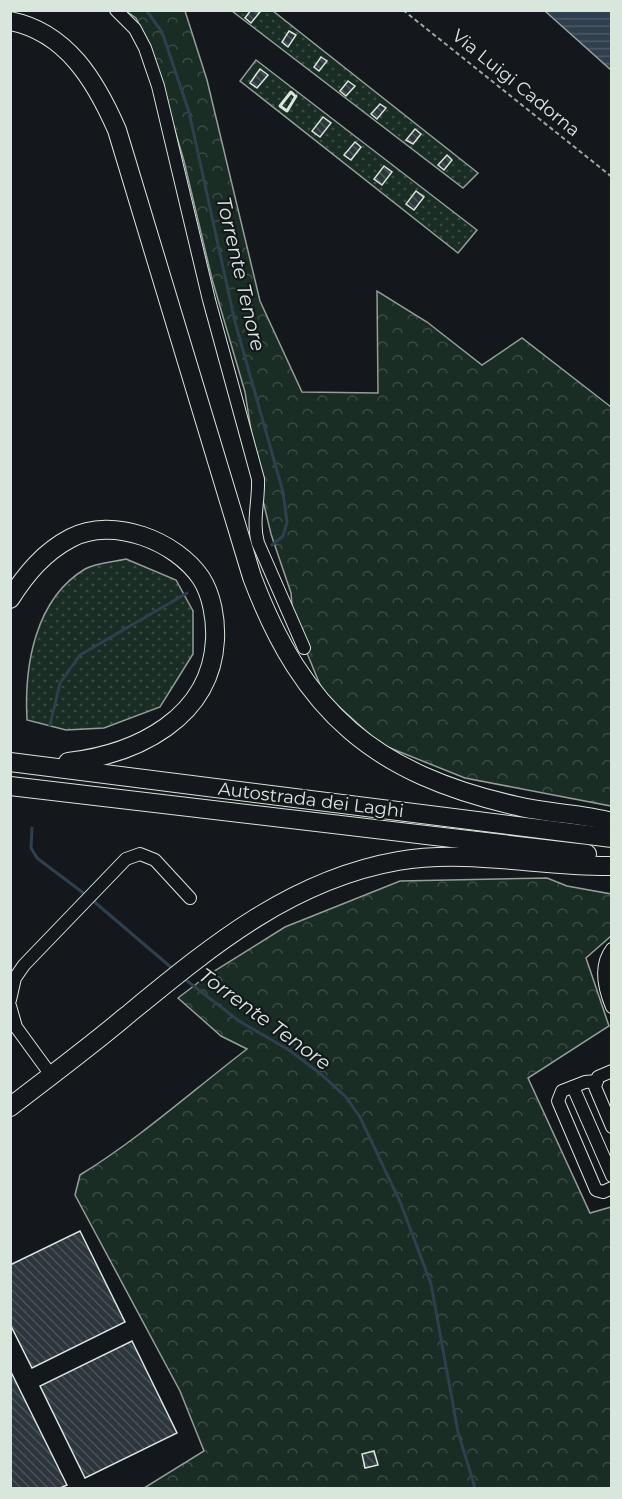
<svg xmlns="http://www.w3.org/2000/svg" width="622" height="1499" font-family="Montserrat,sans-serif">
<defs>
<pattern id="grass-dots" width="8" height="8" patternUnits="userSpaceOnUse" patternTransform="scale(1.5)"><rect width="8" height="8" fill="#1a2d24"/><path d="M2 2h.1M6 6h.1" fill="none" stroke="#3b4b43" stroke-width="1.8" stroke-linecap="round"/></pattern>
<pattern id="forest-crowns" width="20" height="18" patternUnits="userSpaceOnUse" patternTransform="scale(1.5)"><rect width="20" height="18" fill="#1a2d24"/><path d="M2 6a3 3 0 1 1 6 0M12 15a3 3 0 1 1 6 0" fill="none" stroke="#3b4b43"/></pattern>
<pattern id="water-rules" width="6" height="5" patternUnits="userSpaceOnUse" patternTransform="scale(1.5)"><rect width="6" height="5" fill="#2f3f4d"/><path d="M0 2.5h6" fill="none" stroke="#4c5b66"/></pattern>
<pattern id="building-back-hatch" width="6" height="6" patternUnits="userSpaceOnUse" patternTransform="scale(1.5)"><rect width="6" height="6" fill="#2c363c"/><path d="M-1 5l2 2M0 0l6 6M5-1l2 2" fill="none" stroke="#4a5358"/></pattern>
</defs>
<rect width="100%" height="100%" fill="#14181c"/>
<g fill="url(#grass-dots)" stroke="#939e99" stroke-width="1.5">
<polygon points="232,11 273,11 478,173 463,188"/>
<polygon points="256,60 477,230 458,253 240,81"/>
<path d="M126,559L176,580L193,611V654L160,707L104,728L66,730L27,720C24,666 35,599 85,569C96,563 114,562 126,559Z"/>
</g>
<g fill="url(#forest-crowns)" stroke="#939e99" stroke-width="1.5">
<polygon points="126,11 185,11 207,80 260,301 302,392 378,393 377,291 427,322 482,365 522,338 611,407 611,806 465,778 380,744 323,692 293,619 291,593 271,534 260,488 245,392 212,279 184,161 150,46 136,18"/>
<path d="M547,878L567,886L611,894V936L586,958L609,1026L528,1078L590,1213L611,1207V1488H144L204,1451L180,1391L75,1195L80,1175C140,1138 191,1092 247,1049L221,1036L178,998L208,975L285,927L400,881Z"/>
</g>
<polygon fill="url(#water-rules)" stroke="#939e99" stroke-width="1.5" points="545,11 611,11 611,70"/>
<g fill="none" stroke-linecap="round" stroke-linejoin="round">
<g stroke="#2f3f4d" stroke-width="3">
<polyline points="146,10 162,32 189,112 235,322 283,492 287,522 283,536 272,545"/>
<polyline points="50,725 60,683 80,655 187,593"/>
<polyline points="32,828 31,848 37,858 86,895"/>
<polyline points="91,899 173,969"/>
<polyline points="182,977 239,1021 289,1050 322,1075 346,1097 360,1117 401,1204 431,1284 458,1432 475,1488"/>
</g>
</g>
<g fill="url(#building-back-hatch)" stroke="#d8e6dc" stroke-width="1.5">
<polygon points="251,10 260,12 251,23 245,18"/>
<polygon points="289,31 296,35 288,47 282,42"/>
<polygon points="321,57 327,61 319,71 314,67"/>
<polygon points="260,69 268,75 257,88 250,83"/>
<polygon points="348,81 355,86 346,96 340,91"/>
<polygon points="380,104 386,108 377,119 371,114"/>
<polygon points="323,117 331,123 320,137 312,131"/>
<polygon points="415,129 421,134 413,144 406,140"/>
<polygon points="355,142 361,147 351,160 344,155"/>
<polygon points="447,155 452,160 444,170 438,165"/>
<polygon points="384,166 392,172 382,185 374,179"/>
<polygon points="416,191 424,197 414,210 406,204"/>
<polygon points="80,1231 125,1322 32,1368 10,1324 10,1265"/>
<polygon points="132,1341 177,1433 85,1478 40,1386"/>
<polygon points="10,1370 67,1485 60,1488 10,1488"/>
<polygon points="374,1451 378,1465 365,1468 362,1454"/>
</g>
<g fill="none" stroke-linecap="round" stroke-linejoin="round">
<g stroke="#d8e6dc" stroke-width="14">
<g id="minor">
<path d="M116,10L135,29L145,48L158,86L209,300L258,479C259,500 252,522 258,543L304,648"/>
<path d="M612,949C599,966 604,988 612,1007"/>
<polyline points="10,1000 15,978 24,965 126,859 140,854 155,860 190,898"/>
<polyline points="10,1006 16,1027 51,1075"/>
<polyline points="612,1071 598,1077 595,1087 612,1127"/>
<polyline points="597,1081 585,1082 562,1091 558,1101 596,1190 603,1192 612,1188"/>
<polyline points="573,1087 612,1176"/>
</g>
</g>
<g stroke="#d8e6dc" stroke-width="20">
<g id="highway">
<path d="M10,21C67,32 96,82 117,130L252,577C303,713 375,774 517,806C548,814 581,813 612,822"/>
<path d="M10,599C26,574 44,552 71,538C113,516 176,541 201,578C212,595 216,620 215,640C211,718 137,754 68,762"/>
<polyline points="10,762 612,838"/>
<polyline points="10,786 587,854"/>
<path d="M10,1107C49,1077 88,1048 125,1017C208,949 289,880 398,861C469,849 541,867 612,866"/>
</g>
</g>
<polyline stroke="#9da8a2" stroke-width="2" stroke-dasharray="4.5 3" stroke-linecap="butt" points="403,10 612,177"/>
<use href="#minor" stroke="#14181c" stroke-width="12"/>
<use href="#highway" stroke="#14181c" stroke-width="18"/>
<polyline stroke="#d8e6dc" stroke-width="3" points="294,95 291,92 280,106 287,111 296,96"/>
</g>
<g text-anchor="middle" stroke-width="4.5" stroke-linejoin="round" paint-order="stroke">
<g font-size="18" fill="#d8e6dc" stroke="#14181c">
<text transform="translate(516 83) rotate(39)" y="6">Via Luigi Cadorna</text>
<text transform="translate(311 800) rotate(7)" y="6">Autostrada dei Laghi</text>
</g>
<g font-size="20" font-style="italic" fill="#d8e6dc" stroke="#14181c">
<text transform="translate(241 274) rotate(77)" y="7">Torrente Tenore</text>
<text transform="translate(265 1019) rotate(36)" y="7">Torrente Tenore</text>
</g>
</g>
<rect width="622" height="1499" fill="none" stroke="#d8e6dc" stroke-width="24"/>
</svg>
